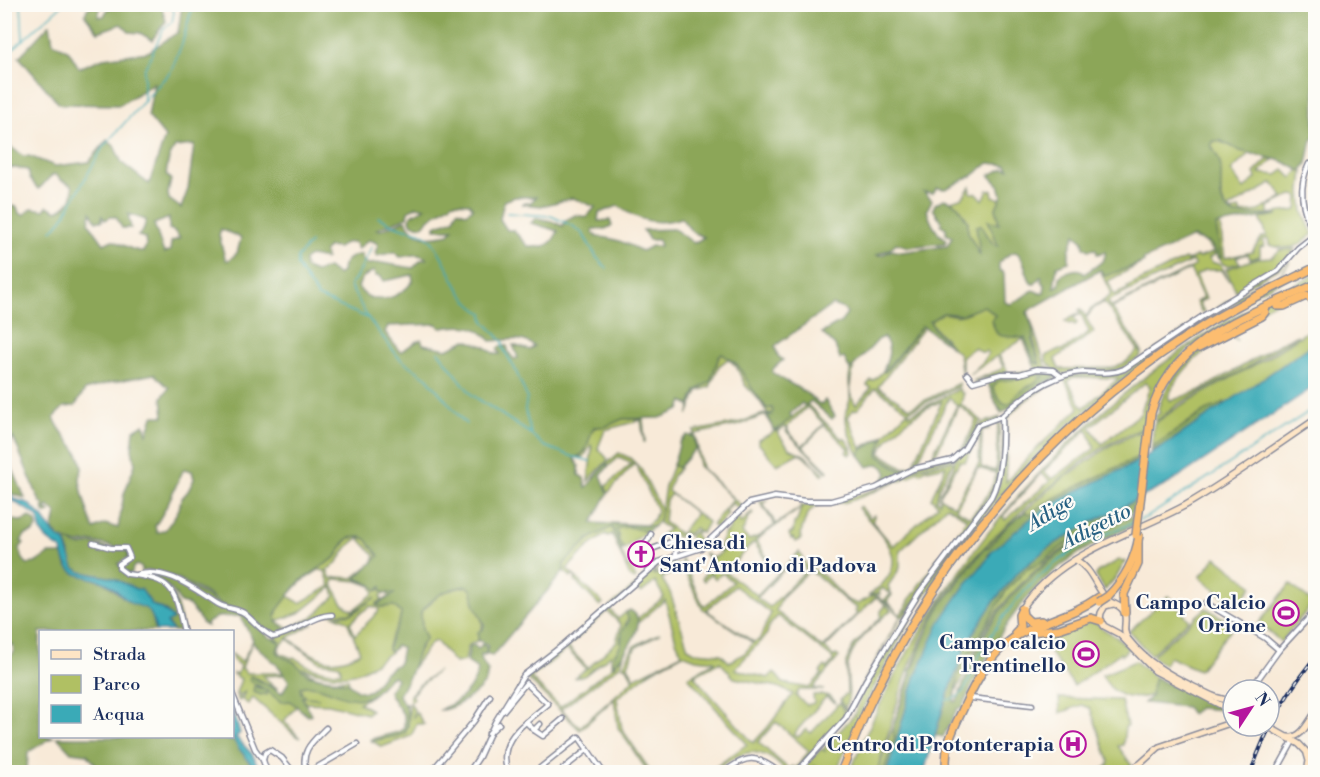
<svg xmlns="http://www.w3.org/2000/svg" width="1320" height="777" font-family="'Libre Bodoni',serif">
<rect width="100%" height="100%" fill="#fdfcf7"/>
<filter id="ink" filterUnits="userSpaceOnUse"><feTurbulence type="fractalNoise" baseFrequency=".0167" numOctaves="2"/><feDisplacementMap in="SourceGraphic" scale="12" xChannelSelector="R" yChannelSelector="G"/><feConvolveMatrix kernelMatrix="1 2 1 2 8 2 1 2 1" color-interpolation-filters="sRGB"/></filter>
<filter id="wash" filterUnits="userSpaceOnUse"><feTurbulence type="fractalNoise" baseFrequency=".008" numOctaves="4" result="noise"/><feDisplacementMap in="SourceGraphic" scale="24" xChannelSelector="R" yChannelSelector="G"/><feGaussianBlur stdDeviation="1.35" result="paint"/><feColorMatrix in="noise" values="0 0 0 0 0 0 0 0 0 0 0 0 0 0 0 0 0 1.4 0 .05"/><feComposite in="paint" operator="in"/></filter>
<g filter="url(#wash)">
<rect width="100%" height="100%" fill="#f8ead8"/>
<g fill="#b0c063" stroke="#667860" stroke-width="1.5" fill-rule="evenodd">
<path d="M1214,141C1227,142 1237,150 1251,152L1231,171L1244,189L1256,178L1254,173L1269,158L1273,160L1259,173L1277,175L1284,170L1292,178L1298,172L1297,169L1303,171L1301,191L1303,212L1313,234C1297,248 1290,251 1269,245L1268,239L1263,240L1264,246L1260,247V256L1250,259L1248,254L1236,257L1240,263L1227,266L1223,264L1216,254L1209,258L1212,262L1221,265L1229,281L1222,270H1206L1196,275L1206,299L1199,302L1204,312L1202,313L1196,302L1203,298L1190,269L1112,308L1143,353L1140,351L1141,355L1140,357L1121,369L1112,371H1077L1063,374L1054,369L1046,361V356L1057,350H1063L1089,332L1081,314L1074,317L1077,323L1075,325L1072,323L1069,324L1065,321L1080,313L1079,310L1081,309L1085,316L1088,314L1090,310L1110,296V292L1100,270L1106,276L1144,262L1108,281L1114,295L1128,289L1127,287L1185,259L1187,261L1197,256L1198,258L1214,252L1205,242L1192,238L1193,237L1211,244L1218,257L1216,225H1220L1225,258L1252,252L1262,237L1267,236L1260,218L1275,215H1235C1211,204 1224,166 1211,145ZM1273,183L1283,197L1259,211L1241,213L1239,209L1232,212L1229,208ZM1292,195L1298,196L1297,210L1268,214V207ZM1192,261L1195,266L1111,307L1108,301ZM1104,302L1138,350L1126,362L1112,368L1059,369L1055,359L1094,332L1086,318L1094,308Z"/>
<polygon points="970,187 971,193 977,193 983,200 988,190 992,190 993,196 1000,199 996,208 999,225 989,221 999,247 993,244 981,225 981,258 968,232 968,221 959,207 951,201 963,197"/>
<polygon points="1295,249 1282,266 1236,292 1226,269 1258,258 1272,257 1280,250"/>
<path d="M1290,261L1280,275L1282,280C1256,293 1229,305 1204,321C1158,350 1114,385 1073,422L1072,421L1029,463L993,505L961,545L918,605L864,706L836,772H819L818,768L814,766L810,772H800L821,749L825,751L824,748L856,713L860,697L869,681L908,612L942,563L997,491L1001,478L1004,419L1012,408L1053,380L1072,375L1125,373L1136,363L1225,303L1266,280L1278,278ZM1073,377L1119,378L1083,408L1068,381ZM1064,379L1079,408L1030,455L1006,482L1007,420C1017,403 1046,386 1064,379Z"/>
<path d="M1315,275V281L1190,348L1171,367L1160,383L1152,401L1146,427C1134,433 1120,437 1109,444C1084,459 1061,478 1039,496C993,535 952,575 925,630C903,675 891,725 877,772H850C920,597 1041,442 1200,338C1236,313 1276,295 1315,275ZM1146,382L1150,387L1140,414L1102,444L1090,427ZM1087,429L1095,448L1052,479L1044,471ZM1041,473L1050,481L1005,520L1003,516Z"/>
<path d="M984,306L995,315L993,324C1006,343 1006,332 1025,338L1035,363L1040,365L1027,312L1028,311L1045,365L1051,369L1035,368L1023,339L999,355L1008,372L973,381L1002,369L1003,366L997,356L969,375L984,361L988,353L986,351L983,353L974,348L962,356V377L959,354L944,340L946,339L936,330L930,321L943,313L957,316Z"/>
<path d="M922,326L923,329L878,387L910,408L959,383V386L909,411V415L959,389L962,394L964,393L961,404L982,421L979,423L966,446L955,458L902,470L877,454L883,437L861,450L859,455C852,444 845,427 846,414C846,407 851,403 850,396C850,386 847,377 852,368L854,369C849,380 849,395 856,405L871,388L867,385L871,380L873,381L883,371L885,372L889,368ZM875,388L908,411L884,435L861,448L848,417L853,410L858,409ZM949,398L957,405L930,460L917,463ZM942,401L913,465L904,468L880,453C888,431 921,409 942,401ZM959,405L976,420C965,445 963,457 933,460Z"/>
<polygon points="1315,326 1315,343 1236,398 1151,452 1154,424 1180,406 1265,359"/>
<path d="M1231,334C1234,336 1235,338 1237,341L1230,335C1202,350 1181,368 1168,397L1171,401L1200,390L1236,370L1284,341L1298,335L1245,369L1180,403L1155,422L1156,415L1160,413L1158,409C1169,375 1196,344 1231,334Z"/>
<polygon points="722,354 737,364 766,408 772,408 774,412 770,414 766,411 759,400 745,385 736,366 728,359 719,366 710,387 698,391 688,415 696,391 710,382 719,357"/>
<polygon points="1027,373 1055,377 1038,386 1002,413 1000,412 987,381"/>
<polygon points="807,404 842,439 844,437 851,447 852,453 849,455 846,452 849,449 824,425 803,447 828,471 827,472 786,431 787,430 802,446 824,424 807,407 788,426 788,429 785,427 777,432 789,448 804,455 824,473 822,475 815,466 799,453 777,465 758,443 758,440 774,432 766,415 739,425 695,434 702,468 742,507 739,509 732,503 725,512 728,514 716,528 712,525 733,499 699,466 695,440 692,435 695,434 694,431 738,423 767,413 776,431"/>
<path d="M1000,417L998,476L994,490L902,617L884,600L891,594L889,591L887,592L883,588L879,592L880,594L869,595C873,591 879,588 883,583C910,555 876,530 858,508L860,506L870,518L874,515L875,517L872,521L893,546L938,505L931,498L946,466L928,470L926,469L920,473L918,471L909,477L907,476L901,481L900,480C882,488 865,497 846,502C837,504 826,503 817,506C806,511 801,529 801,539L795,542L793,538L791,539L789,534L793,532L794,523L797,521L801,508L756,540L770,563L769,565L754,542L725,572L757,595L799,552L807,566L824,576L847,600L858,604L873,595L879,597L891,610C875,625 852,643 848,665C845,679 853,694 845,707L847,711L899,619V620L847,713L840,700L847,693L846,662L854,645L881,617V611L886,605L878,598H875L825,648L834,657L836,655L839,657L813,688L824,690H799L796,696L807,705L814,703L813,695C823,694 830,694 836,703L826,697L794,734L798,737L806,729L811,733L838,704L840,703L846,716L795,772L793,770L786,772C759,741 741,751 713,772H709L747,744L688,677L715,662L714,661L696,659L683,654L650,672L617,698L622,729L651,772H648L618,728L614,699L580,730L525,676L658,567L653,574L654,575L657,572V575L662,576C664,570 668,565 673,563L676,566L682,564L681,557L703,605H706L733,582L722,573L715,579L711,573L704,581L702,579L713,559L710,560L703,552L712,558L717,556L724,549L722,548L720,551L718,549L725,532L727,533L730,528V524L741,513L738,519L741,523L752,512L753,514L749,517L742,533L749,540L759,536L775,525L760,502L768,500L763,504L776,524L801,507L800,505L802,506L809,505V503L839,501L882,487L915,469L952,461L953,462L939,488L936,500L940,502V493L953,468L955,460L966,449L976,429L983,423ZM998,420L996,471L981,467L982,430L989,429V423ZM980,433L979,463L954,506L939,497L960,461L965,462ZM978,468L996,473C992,492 982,503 970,517L956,509ZM947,506L967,519L963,524L964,526L950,542L951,544L935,561L936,562L917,588L918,589L908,601L909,602L900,615L887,601L892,595L888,586L900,568V551ZM794,559H797L806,570L770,607L757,598ZM682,566L702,608L753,643L745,653L729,662L721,654L695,652L688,648L670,592L662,579ZM809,571C827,579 838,599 857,608L855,611L857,614L823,648L776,611L782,597ZM655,582L664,597L638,618V623L665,600L676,641L682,654L634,678L628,665L635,648L660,633L634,646L623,666L627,667L633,680L580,727L561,709L621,665L624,654L614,666V655L621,645L620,638L628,618L626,612L618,619L610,609L636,588L641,593ZM735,586L771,613L759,640L754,642L706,610ZM607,611L621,625L616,642L588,668L568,647ZM778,616L832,658L833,661L827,668L825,666L820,672L822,674L809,688L783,683L774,672L768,678L735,669L767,634L769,626ZM567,649L586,669L574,678L584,676L611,655V668L560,707L531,678ZM720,662L734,678L778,687L793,694L767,728L753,743L694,676ZM776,722L809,751L795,769L792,766L789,769L758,742Z"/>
<polygon points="623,419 643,419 645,442 644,442 641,420 605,430 598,448 607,458 607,461 588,481 592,448 591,445 584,457 579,457 585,451 592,429"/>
<polygon points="1145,429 1142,458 1075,492 893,752 887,772 878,772 917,652 936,612 967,567 996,536 1061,480 1111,445"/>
<polygon points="619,453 630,458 641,469 661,509 659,520 654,526 621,551 628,567 630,567 636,578 634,580 630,577 612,534 608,536 606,534 587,548 567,569 603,603 600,606 575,581 576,579 573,575 571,577 564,571 564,564 589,539 615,525 611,523 646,525 654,519 657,510 635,463 608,493 605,487 632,463 619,457 609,466 606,464"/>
<path d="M673,465L680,468L673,476L668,491L708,522L702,533L698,531L695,534L698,540L693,543L689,536L697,530L695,528L687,535L685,532L677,538L674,534L665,539L662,534L669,529L659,523L665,486ZM671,494L696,513L680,534L664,522L666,500Z"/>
<path d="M1117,519C1057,548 1009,583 978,643C970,658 964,674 957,690V675L962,666L989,618L1006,591L1016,580L1026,570L1043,561L1065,544L1107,522Z"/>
<path d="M354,536L366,539L379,556L356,579L372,585L377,591L381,587L382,592L392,593L394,595L389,597L387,593L380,596L382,600L377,603L381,607L394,606L401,613C400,629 388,635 388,650L391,652C357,677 345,682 304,668C312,679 334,680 348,679L349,683H348L308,675L294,662L281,656L277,651L280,641L274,638L313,623L288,638C315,656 328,671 360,652L347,621L335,616L352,614L376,597L351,613L325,614L284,633L275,635L257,624L285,630L276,622C274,601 300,580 316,569C323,565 331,562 336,557C343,549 343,540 354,536ZM359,538L375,556L372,563L353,578L336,577L331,579L327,570C344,561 342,547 359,538ZM319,570L325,571L330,586L300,603L288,596L300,583ZM336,579L357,581L371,586L374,593L353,610C340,606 338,593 332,583ZM332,587L335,596L312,618L288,628L277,621L301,612ZM371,606L379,609L378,612L355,635L350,623L363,611ZM287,639L320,662L340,665L341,672C323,672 308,668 294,657L292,658L280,653L279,647Z"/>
<polygon points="1216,557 1253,586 1236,607 1200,577"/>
<polygon points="1119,560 1125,561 1117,576 1105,590 1096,576 1097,572"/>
<polygon points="1290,584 1313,603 1281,642 1259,623"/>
<path d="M467,586L473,591C474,596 474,601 476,606C480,617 487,624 478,635L479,641L474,642L468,646L465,661L455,663L436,641L431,643L411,670L415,657L426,638L422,629L421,612L442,592Z"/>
<polygon points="1168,596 1189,620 1150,655 1129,631"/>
<polygon points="1206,608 1234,625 1199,670 1169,657 1164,665 1153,657 1154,654"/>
<path d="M1089,621C1098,622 1098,626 1105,630C1115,636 1122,640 1128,649L1122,655L1120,653L1074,686L1039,638Z"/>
<polygon points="252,642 242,668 247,673 284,673 285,675 263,676 278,689 256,678 250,681 264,688 281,702 290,701 297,706 284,721 300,738 296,736 252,697 253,698 248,704 241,699 239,701 236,695 243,698 245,692 244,692 242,695 236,693 241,679 233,674 233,673 237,674 240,666 233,660 232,654 242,662"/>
<path d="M1135,661L1155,677L1151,692L1152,695C1130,702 1112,696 1102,675Z"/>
<polygon points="438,671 418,687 412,695 414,699 410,702 414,710 413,718 416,712 424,724 417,724 411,736 382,747 372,741 403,734 408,727 410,695 419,685"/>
<path d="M311,685C330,688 353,702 372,695L359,703L371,710L367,714L329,704L304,703L300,687Z"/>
<polygon points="1059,698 1121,700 1127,726 1125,727 1123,745 1118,746 1132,766 1118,772 1098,772 1108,766 1109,761 1090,708 1082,705 1060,713"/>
</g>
<g fill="#8ca659" stroke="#546a5c" stroke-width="1.5" fill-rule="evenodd">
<polygon points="93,4 101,5 98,17 104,16 108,8 134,8 146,5 161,5 166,21 152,40 140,33 129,32 121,24 98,32 85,15 87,9"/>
<path d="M182,5H1315V138L1312,140L1307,164L1301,171L1282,161L1240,151L1221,141H1214L1211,145C1214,151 1218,156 1220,163C1225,183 1212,204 1235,215H1278L1216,225L1221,258L1218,257L1211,244L1193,237L1143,260L1144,262L1106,276L1100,270L1028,311L1027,313L1032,326L1034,339L1032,340L1039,363H1035L1025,338L1002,336L997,334L991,320L995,315L984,306L962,315L943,313L930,321L934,329L953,348L922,326L884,372L883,371C888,359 893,348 883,337L879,339L850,370L844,358L840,359L835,346L822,333L841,322L847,314L844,309L832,305L775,346L778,356L783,360L774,368L772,372C784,382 807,390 818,403L822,404L825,400L835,416L832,419L811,401L805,406L802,403L790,414L792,418L775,431L767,414L771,415L770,414L773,412L772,408L767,409L751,387L737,364L722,354L719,357L710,382L696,391L690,406L683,401L680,410L660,418L623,419L605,427H594C588,438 589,455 574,458L579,466V475L584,478L586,488L606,464L609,466L601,475L608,493L592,523L654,526L647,532L630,527L617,528L619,541L623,548L621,551L612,527L589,539L564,564V571L492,656L486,653L488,645L478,640V632L483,629L484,624L474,604L472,591L467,586C443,590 436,595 421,612L422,629L426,638L420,646L410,675L399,695L405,706L406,702L408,720L406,732L398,736L372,741L371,739L398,732L404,728V716L390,695L389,691L397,679L394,676C382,680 379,695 364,698C341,703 323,681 300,687L301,693L304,694L305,697L319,698L302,697L311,714L308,716L290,701L281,702L267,691V695L264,694L261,695L253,692L254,686L267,691L250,681L249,678L251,676L282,693L289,681L279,667L252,642L253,640L240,616L217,617L206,624L207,626L204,625L189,605L180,603C172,586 162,579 144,576L149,573L169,577L209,597L217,605L242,613L269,637L280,642L277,651L281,656L294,662L308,675L348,683L357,690L364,692L371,690L385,672L399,663L402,647L396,646L391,652L388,650C388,635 400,629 401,613L394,606L381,607L376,605L394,594L381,592V587L377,591L372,585L356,578L379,556L366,539L361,537L349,538L343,544L336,557L299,582L276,612V622L285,629L278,635L267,630L244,613L218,603L209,595L181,580L169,575L149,570L141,572L142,568L137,565L133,567L132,573H127L119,566L128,560V550L93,542L78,544L59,538L57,533L55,536L53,529L56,513L48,506L45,509L50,512L47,514L44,512L43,504L40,502L13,437L6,453L25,498L5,492V205L17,207L19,213L23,215L32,208L44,210L47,206L57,211C68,206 75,198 72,185L61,180L55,174C47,177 46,184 38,189L30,179L28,170L8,167L5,165L4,142L23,156H29L55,166L89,162L107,140L114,146L122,163L149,184L165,137L148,116L154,83L120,105L59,104L19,57L50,24L53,42L69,51L79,68L103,58L148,52L178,32ZM194,145L188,189L181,208L169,199L168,193L171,180L166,174L169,158L175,147ZM989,163L1006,165L1009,169L1004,168L989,175L999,185L1002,195L996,208L999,224L988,220L998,246L993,244L981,225L976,226L980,256L968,232V222L959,207L951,201L944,199L935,204L933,209L942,222L941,225L946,228V234L952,237L947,246L901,252L892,250L882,255H876L890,249L896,243L908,247L946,243V239C936,234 930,221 927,210L932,200L924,192L933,193L937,188L945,189L972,176ZM515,197H536L531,202L522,204L542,206L573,198L595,207L587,217L575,215L566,220L562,226L551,221L537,218L531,223L558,231C551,247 545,247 529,247L513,230H507L500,219L504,201ZM454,202L469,203L473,208L466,213L457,210L454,219L435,226V229H453L449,234C430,238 415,240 406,220L381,230L377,229L407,217L408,211L417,206L425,208L411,215L410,220L412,224L423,226L430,218ZM618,206C638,221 657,226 681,218L692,232L704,237L694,243L674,229L643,230L649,240H658L660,246H651L642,251C628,244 613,237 597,237L593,232V229H605L612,226L610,220L598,221L599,213ZM91,212L96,221H102V216L105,220L110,217H116L122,228H131L128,214L146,220L143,231L138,236L145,238L146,246L143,252L132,249L112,240L104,244L89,223ZM169,218V229L174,231L180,238L171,242L170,251L164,253L154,224ZM221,229L241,238L237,253L229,260H226C222,251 222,243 219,235ZM1075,234L1083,241L1084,247L1089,250L1096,249L1097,254L1105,252C1107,262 1092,268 1084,274L1081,270C1074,268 1066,272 1060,276L1059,285L1054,288L1057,266L1069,262V251ZM368,240L375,242L378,245L375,253L377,256L395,252L400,257C410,257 418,251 427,259L421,260L413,268L382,263L368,264L363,260L361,254C351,256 342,261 342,272L337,275L328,268L315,272L305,268L304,260L310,256L326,259L324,252L328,247L338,248L345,243L354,242L358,249ZM1016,252C1027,261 1024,273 1032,284H1035L1040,277H1042L1041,281L1045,285L1044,292L1039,293L1034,290C1025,294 1020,301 1010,304L1005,302L1004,273L999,270V262L1011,253ZM373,271L376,276H380L384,281L412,275L413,281C400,298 372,309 358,287L362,278ZM437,324L440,328C462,326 475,322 491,341C507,340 520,336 534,346L530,350L513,345L518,358L514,359L509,353L507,346H500L497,349L500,354H495L484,346L466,340L447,349L423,344L421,339L400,352L385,332L388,326ZM154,374L169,388L162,397L164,416H153L147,434L144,424L134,430L132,449L135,464L124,494L118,528L105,524L94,529C90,521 80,487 80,479C80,474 83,470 82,465C79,446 59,435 54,417L64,407L75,406L85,390L109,383ZM184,469L192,471L194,479L188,491L181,499L179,509L173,519L165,530L157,533L155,526C168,508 174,488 184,469Z"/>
<path d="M1037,370L1051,372L1058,376L1055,375V377L1038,386L1002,413L995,401L987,381L975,386L973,385L1002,374ZM1034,375L1044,376L1017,394L1012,402L1005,404L997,396L993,387L998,381C1011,379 1023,380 1034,375Z"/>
<path d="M1224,402V405C1203,422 1178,437 1154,450L1153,449V446C1170,436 1185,424 1202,413C1209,408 1217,407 1224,402Z"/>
<polygon points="687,435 694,437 696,448 678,468 673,465 680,442"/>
<polygon points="884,437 878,455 899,470 912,467 883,484 881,482 887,474 884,468 879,464 868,467 859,455 861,450"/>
<path d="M1142,455V458L1119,471L1075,492L1035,515L988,555L987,561L982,564L897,741L887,772H883L894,738L893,726L911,675L910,670C918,663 919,650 923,640C928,628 944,595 955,589C957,579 967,574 970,565L973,564L984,548L989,547L1008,525L1025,512L1031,514L1038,507L1062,494Z"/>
<path d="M1137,499L1136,509L1132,513L1081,535L1061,547L1043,561L1026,570L1006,591L962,666L958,675L954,702L957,701C964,682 971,663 979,645C1011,581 1070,538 1136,515L1134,525C1114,535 1092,544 1073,557C1019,593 989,649 962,708H958L943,737L935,735L944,705L967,642L994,601L1018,572L1049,547L1090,523Z"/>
<path d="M30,517L36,522L37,528L34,532L25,535L21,541L24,543L19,549C22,555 21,560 28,564L35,563L49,554H63L66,565L74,573L104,582L128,601L148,609L152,615L156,631L40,632V736L53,737L28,752L27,772H5V661L14,652L13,644L5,649V519L21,521Z"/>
<path d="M67,541L78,546L93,544L109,549H125L129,556L118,564C130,579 132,576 150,579C176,584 178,610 183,631H173L167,622L172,619C167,610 162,608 152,605L141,589H136L113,578L81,572L74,568L70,560V553L65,542Z"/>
<path d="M630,610C652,620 623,656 613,666L614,655L621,645L622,631L629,621L626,612Z"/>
<path d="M482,644L487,647L485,655L481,654L482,661L488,671C487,674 487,678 486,681C480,693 452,710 440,710C442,708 447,706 452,704C464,697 476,683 478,669L467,662L470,646L474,645L478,649Z"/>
<polygon points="1155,677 1174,687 1176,686 1220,706 1225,710 1199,708 1191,714 1186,707 1144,703 1152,695 1151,692"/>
<polygon points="57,737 225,737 233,739 256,772 104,772 98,768 87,754 71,752"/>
</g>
<g fill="#3aaab7" stroke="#2a6c8a" stroke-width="1.5">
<polygon points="1315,343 1315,386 1168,484 1090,523 1049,547 1018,572 994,601 967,642 944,705 924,772 887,772 915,678 941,620 966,584 986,561 992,551 1035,515 1075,492 1131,465 1171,441"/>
<path d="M10,498L28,503L43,517L55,535L65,542L74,568L81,572L113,578L136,589H141L152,605C162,609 166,611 173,619L167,623L173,631H156C155,625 153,615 148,610C144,606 137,606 131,603C122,597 115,587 106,583C84,572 68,583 62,550C49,541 38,537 39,518C29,509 19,507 10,498Z"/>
<path d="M233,710L240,733L236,737L252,754L261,772H256C251,760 239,752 233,739L230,741L225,737L232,736Z"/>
</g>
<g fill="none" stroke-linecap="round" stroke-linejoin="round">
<g stroke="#3aaab7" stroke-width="1.5">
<polyline points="21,4 23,40"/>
<polyline points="1311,4 1316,6"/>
<polyline points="4,57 63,4"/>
<polyline points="144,102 144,70 163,30 172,22 174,12 170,4"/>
<polyline points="4,175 6,172"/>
<polyline points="507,213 551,216 573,226 583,234 597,258 607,268"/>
<path d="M378,217C386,221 394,226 403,228C413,231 421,230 429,238C449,259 455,299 483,313L484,321L503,342V348L514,367L527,397L525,410L531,434"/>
<polyline points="52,231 63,218 103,147 171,71 182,44 193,4"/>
<polyline points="310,243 297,258 297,266 318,297 368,318"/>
<polyline points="372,246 360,271 350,286 368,318 400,359 427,378 466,424"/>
<polyline points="438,351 472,395 531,434 544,446 574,457 590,461"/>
<polyline points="4,487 8,488 13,500"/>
<polyline points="1140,520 1149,516 1316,407"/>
<path d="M946,700C967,700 970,675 977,660C1000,616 1031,577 1073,551C1092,538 1114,531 1135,522"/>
</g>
</g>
</g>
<g filter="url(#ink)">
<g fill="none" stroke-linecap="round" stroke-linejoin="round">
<g stroke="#8a8c9b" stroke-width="7">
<g id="street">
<path d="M1309,164C1297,188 1302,212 1315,234"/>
<polyline points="967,374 973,382 1001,374 1020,374 1037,369 1053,370 1061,376"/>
<polyline points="651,534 648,540 642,546 644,552 676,540 677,546 676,555"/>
<path d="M93,543L111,548H126L130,557L119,564V568L127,574C175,580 174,588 184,632"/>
<polyline points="641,562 648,560 654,567"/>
<path d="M136,575C166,566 194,589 218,604C226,609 236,608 244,613C254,621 261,631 273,637C294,634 313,615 332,615"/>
<polyline points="1206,603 1265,638 1279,650"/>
<polyline points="1250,690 1279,650 1316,610"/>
<polyline points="232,693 255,749 263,760 267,772"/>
<polyline points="971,698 1032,705"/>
<polyline points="503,711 526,683 548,704 526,722 534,730 540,724"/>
<polyline points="534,730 543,736 563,719"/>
<polyline points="489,733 499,724"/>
<polyline points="263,760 265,753 270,750 282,758 293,772"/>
<path d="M306,772C300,751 312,742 326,728"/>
<polyline points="309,772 357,744"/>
<polyline points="431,772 474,721 490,696"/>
<polyline points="469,772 479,757 495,722 524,675 563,645 659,562 701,548 749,503 775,497 806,501 831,501 876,488 913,469 952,460 964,449 978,425 1002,416"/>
<path d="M508,772C500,752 510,735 526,722"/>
<polyline points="535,772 579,737 603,772"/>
<polyline points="559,772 587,750"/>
<path d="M724,772C746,755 756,754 779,772"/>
<path d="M797,772L846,718L866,680L919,593L991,497C1002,477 1003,439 1002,416C1024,395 1052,374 1083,372C1097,372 1111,375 1124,369L1203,316L1278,271L1298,248L1316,234"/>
<polyline points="1276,772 1292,743"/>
</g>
</g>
<g stroke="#8a8c9b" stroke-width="8">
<g id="secondary">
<path d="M1076,560C1092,569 1095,586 1107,599C1112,605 1121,604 1124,612C1128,622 1121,629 1128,639C1146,662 1169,675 1194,687C1207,693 1219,701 1233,700"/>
<polyline points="1113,604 1105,606 1101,613 1100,619 1104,626 1119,634 1155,671 1228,709"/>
<path d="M1022,609C1058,553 1131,535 1186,505C1231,479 1273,448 1316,419"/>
<polyline points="1233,700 1228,709 1233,717"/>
<polyline points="1267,726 1299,744 1316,762"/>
<path d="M1288,737C1302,739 1308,722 1316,712"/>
<polyline points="1307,754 1309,761 1307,772"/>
<polyline points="1124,772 1140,764 1159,747 1233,722"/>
<polyline points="1315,772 1316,772"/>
</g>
</g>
<g stroke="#8a8c9b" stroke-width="10">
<g id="highway">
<polyline points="1277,306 1284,306 1306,296 1312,299"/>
<polyline points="1199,348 1262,316 1265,312"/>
<path d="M1151,413C1173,337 1251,314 1316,284"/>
<path d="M1108,596C1125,579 1135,560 1139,536"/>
<polyline points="1022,609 1023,615 1030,622 1041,621"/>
<polyline points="1125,613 1124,594 1138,564 1138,542"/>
<polyline points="1031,632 1059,629 1091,618 1101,621"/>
<polyline points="1015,633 1020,628 1019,615 1022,609"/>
<path d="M841,772C853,743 864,713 879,685C952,538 1070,407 1211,321C1244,301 1280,285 1316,267"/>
<path d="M947,772C943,750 952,731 962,711C977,677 995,643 1032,628C1055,618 1078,612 1099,597"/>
</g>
</g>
<use href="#street" stroke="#fff" stroke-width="4"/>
<use href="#secondary" stroke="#fee5c5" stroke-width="5"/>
<use href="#highway" stroke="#fcbd6f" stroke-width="7"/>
<g stroke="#1b2f5e" stroke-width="4">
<path id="rail" d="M1251,772C1265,731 1288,690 1316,656"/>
</g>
<use href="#rail" stroke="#fdfcf7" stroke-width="1.5" stroke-dasharray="4.5" stroke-linecap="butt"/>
<g stroke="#8a8c9b" stroke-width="10" stroke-linecap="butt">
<g id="highway-bridge">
<polyline points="1136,535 1151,413"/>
<polyline points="1099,602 1108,596"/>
</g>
</g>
<use href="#highway-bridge" stroke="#fcbd6f" stroke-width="7"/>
</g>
</g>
<defs>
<g id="church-ring" transform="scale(1.35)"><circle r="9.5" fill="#fdfcf7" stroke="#b5179e" stroke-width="1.5"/><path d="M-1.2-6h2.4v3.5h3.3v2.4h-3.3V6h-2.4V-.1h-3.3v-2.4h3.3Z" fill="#b5179e"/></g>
<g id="stadium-ring" transform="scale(1.35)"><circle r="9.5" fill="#fdfcf7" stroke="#b5179e" stroke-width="1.5"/><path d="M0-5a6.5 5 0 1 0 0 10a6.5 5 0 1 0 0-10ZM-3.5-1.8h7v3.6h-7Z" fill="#b5179e"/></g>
<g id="hospital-ring" transform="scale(1.35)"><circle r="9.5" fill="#fdfcf7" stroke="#b5179e" stroke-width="1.5"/><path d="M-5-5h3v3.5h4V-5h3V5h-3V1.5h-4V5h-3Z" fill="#b5179e"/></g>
</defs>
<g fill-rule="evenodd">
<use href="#church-ring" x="641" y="554"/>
<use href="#stadium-ring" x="1286" y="613"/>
<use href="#stadium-ring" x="1086" y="654"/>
<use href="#hospital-ring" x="1073" y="744"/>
</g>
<g text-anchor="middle" stroke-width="4.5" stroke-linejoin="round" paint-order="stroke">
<g font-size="20" font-weight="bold" fill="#1b2f5e" stroke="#fdfcf7" text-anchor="end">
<text x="660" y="549" text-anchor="start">Chiesa di<tspan x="660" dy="23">Sant'Antonio di Padova</tspan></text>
<text x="1266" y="609">Campo Calcio<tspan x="1266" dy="23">Orione</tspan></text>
<text x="1066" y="649">Campo calcio<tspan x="1066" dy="23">Trentinello</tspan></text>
<text x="1054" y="751">Centro di Protonterapia</text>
</g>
<g font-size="21" font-style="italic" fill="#276082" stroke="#fdfcf7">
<text transform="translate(1050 512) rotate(-32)" y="7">Adige</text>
<text transform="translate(1096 526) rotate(-27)" y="7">Adigetto</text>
</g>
</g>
<rect width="1320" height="777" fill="none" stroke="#fdfcf7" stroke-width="24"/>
<rect x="39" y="630" width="195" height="108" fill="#fdfcf7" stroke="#a3aaba" stroke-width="1.5"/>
<rect x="51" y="650" width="30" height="9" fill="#fee5c5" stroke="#a3aaba" stroke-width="1.5"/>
<text x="93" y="660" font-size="18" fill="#1b2f5e">Strada</text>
<rect x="51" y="675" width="30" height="18" fill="#b0c063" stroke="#a3aaba" stroke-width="1.5"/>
<text x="93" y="690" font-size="18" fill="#1b2f5e">Parco</text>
<rect x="51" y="705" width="30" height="18" fill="#3aaab7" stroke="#a3aaba" stroke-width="1.5"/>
<text x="93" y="720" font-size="18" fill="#1b2f5e">Acqua</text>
<g transform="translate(1251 708) rotate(54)"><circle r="28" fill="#fdfcf7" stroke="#a3aaba" stroke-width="1.5"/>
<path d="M0-4.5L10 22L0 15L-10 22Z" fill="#b5179e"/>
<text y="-9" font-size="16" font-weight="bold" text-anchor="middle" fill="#1b2f5e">N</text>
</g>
</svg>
